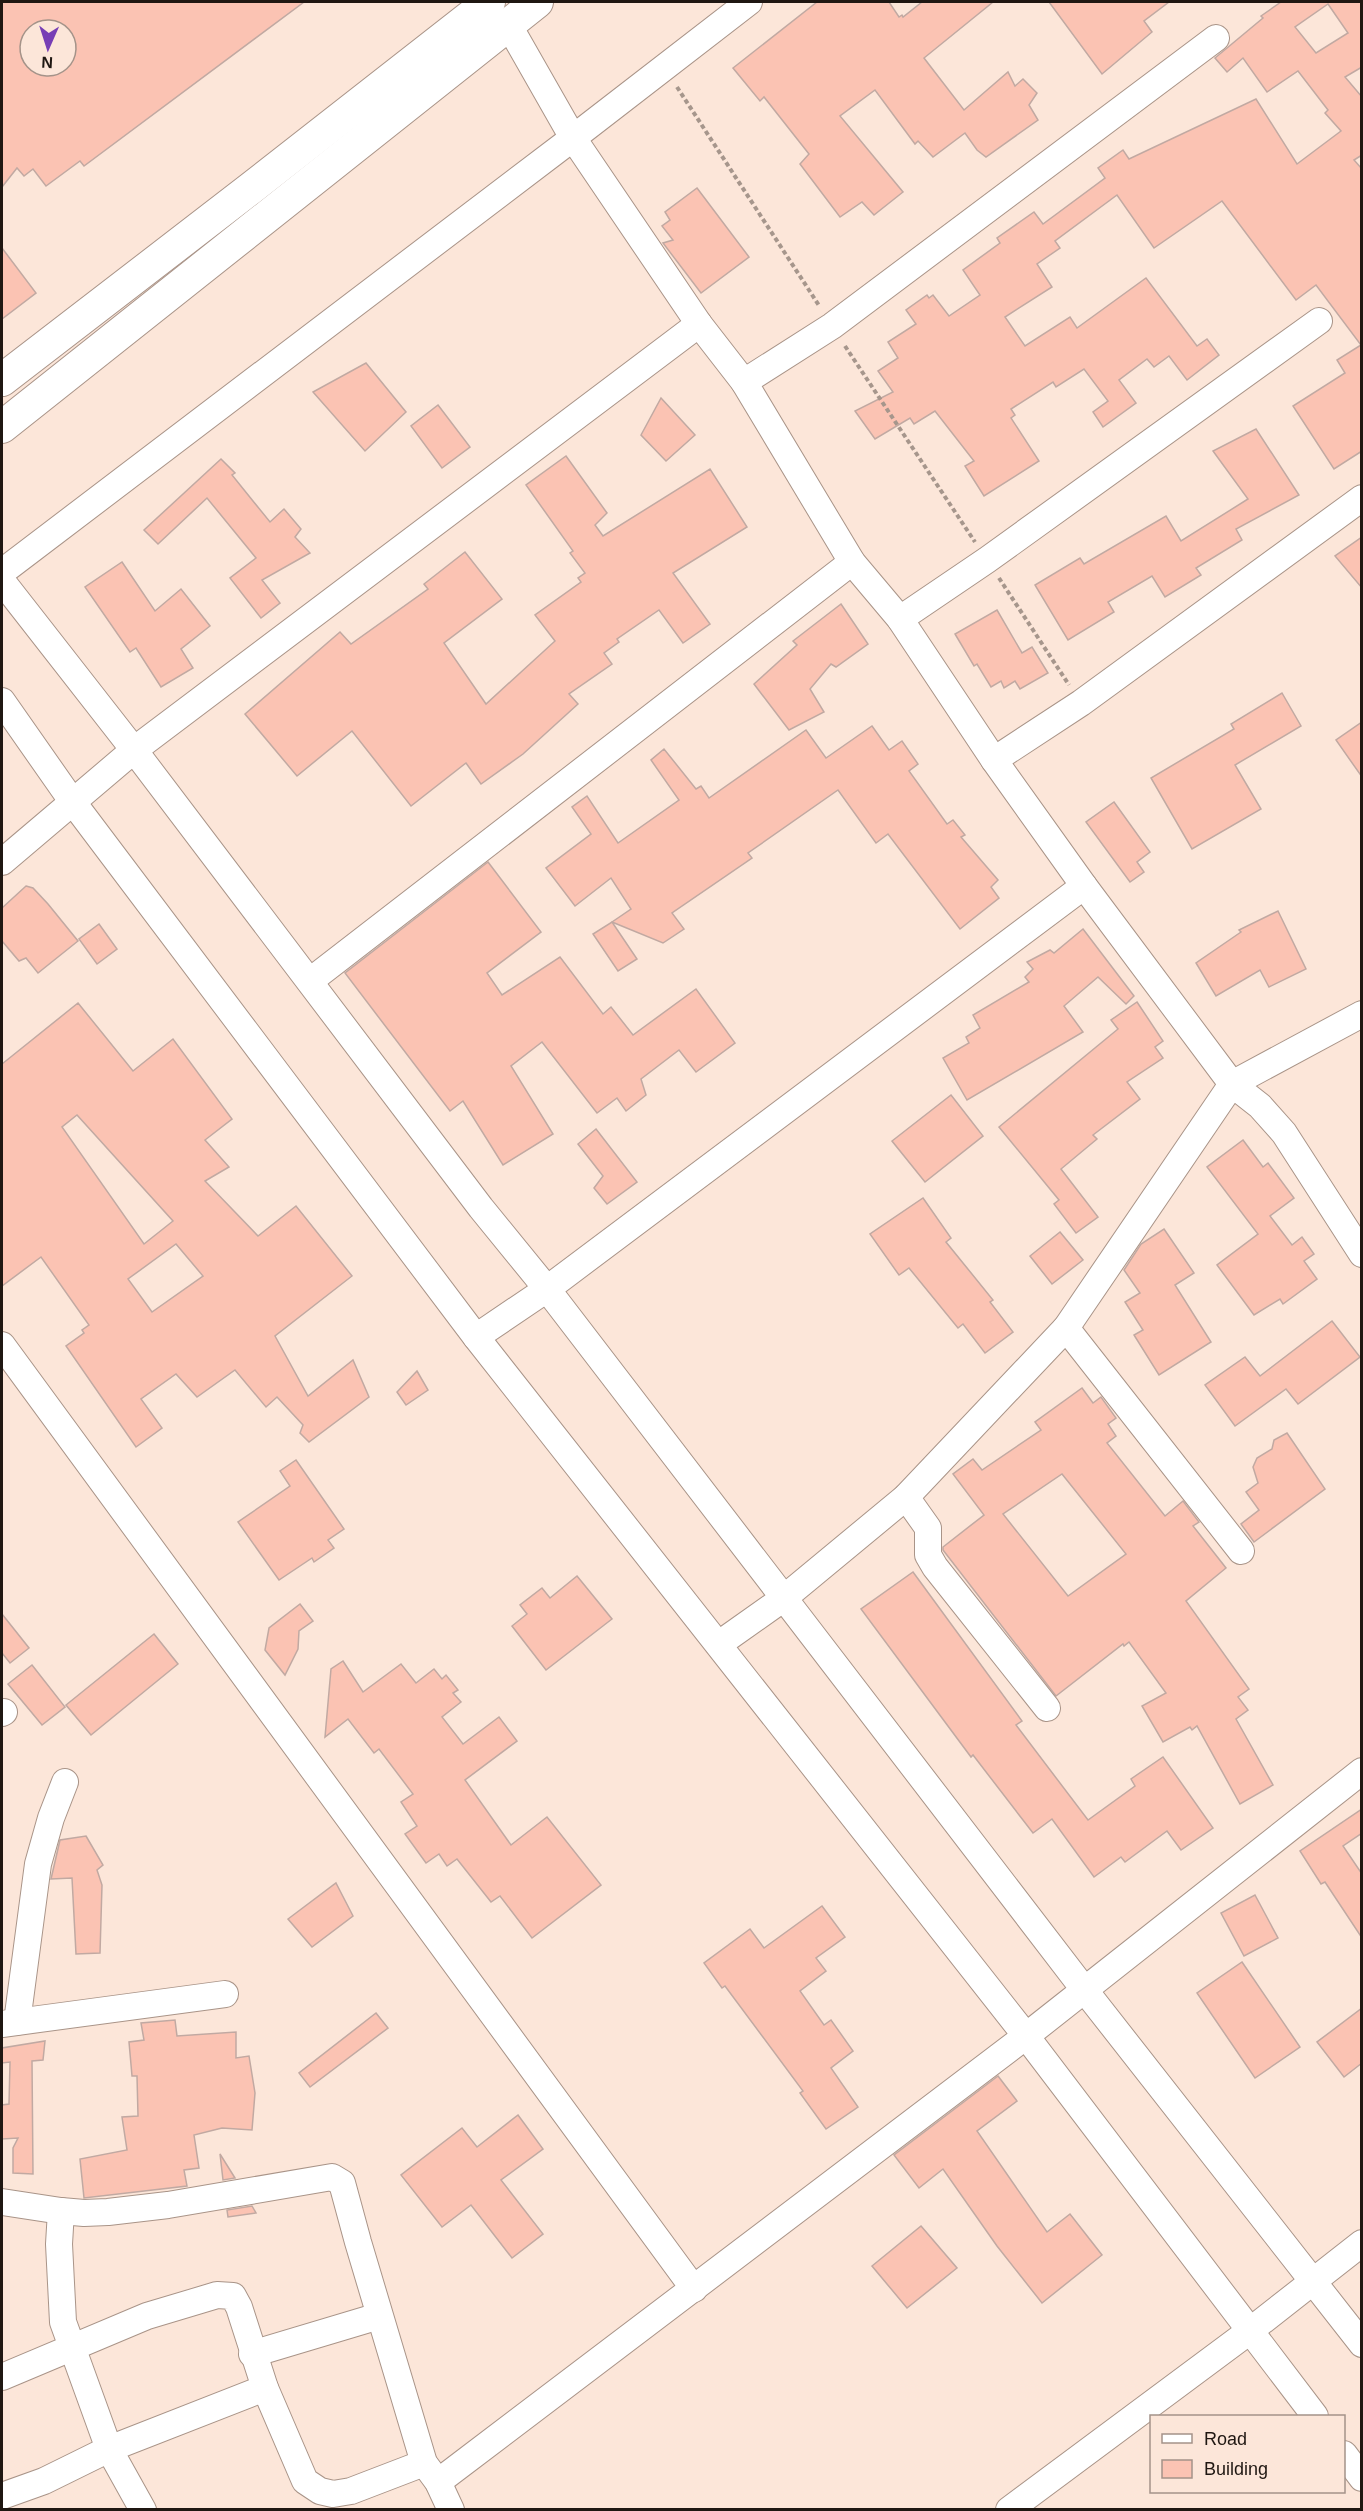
<svg xmlns="http://www.w3.org/2000/svg" width="1363" height="2511" font-family="Arial,sans-serif">
<rect width="100%" height="100%" fill="#fce6d9"/>
<g fill="#fbc3b3" stroke="#c1a9a2" stroke-width="1.5" fill-rule="evenodd">
<path d="M2,2H304L84,166L80,161L46,186L33,169L24,176L17,168L2,187ZM30,30H66V66H30Z"/>
<polygon points="817,2 889,2 899,17 902,15 903,17 922,2 993,2 924,58 964,110 1008,72 1015,86 1023,79 1037,93 1029,105 1038,120 986,157 977,150 965,133 933,157 918,141 915,144 875,90 840,116 903,192 874,215 862,202 840,217 800,164 809,154 764,97 760,101 733,68"/>
<polygon points="1049,2 1169,2 1144,21 1152,32 1102,74"/>
<path d="M1281,2H1362V67L1345,77L1362,97V155L1354,160L1362,169V451L1334,469L1293,406L1345,373L1337,360L1361,345L1316,285L1296,300L1222,201L1154,248L1117,195L1055,241L1060,248L1037,264L1052,287L1005,317L1025,346L1070,317L1077,328L1146,278L1197,346L1207,339L1219,355L1187,380L1169,356L1154,367L1147,359L1119,380L1136,403L1103,427L1093,412L1108,401L1084,369L1056,387L1053,382L1011,409L1015,415L1011,418L1039,461L984,496L965,466L974,461L935,411L914,424L910,418L875,439L855,411L893,392L878,371L898,358L888,342L916,324L906,310L927,295L929,298L933,295L949,316L980,295L963,270L1000,243L997,238L1034,212L1043,224L1105,178L1098,168L1123,150L1129,159L1256,99L1297,164L1341,131L1325,113L1328,110L1298,71L1267,92L1243,58L1227,72L1215,58L1263,18L1261,16ZM1328,4L1348,33L1316,53L1295,27Z"/>
<polygon points="697,188 749,257 701,293 663,243 673,240 662,226 670,220 665,212"/>
<polygon points="2,248 36,293 2,319"/>
<polygon points="366,363 406,412 365,451 313,392"/>
<polygon points="661,398 695,435 666,461 641,435"/>
<polygon points="438,405 470,447 442,468 411,426"/>
<polygon points="1256,429 1299,495 1236,529 1242,540 1196,568 1201,575 1165,597 1152,576 1108,602 1114,612 1068,640 1035,585 1080,558 1084,564 1166,516 1181,541 1248,499 1213,451"/>
<polygon points="566,456 607,513 595,525 603,536 710,469 747,527 673,573 710,624 683,643 659,610 617,639 619,642 604,653 612,664 569,694 578,704 523,754 481,784 466,763 411,806 352,731 297,776 245,714 340,632 351,644 428,589 424,584 465,552 502,599 444,643 486,704 555,641 535,615 581,582 578,578 585,573 570,553 573,551 526,485"/>
<polygon points="221,459 235,473 232,475 270,522 284,509 301,529 295,537 310,553 262,580 280,603 261,618 230,578 256,558 207,498 158,544 144,530"/>
<polygon points="1362,537 1362,588 1335,556"/>
<polygon points="122,562 155,611 181,589 210,626 181,649 193,668 161,687 136,648 130,652 85,587"/>
<polygon points="841,604 868,644 836,667 831,664 810,689 824,712 789,730 754,684 797,645 793,641"/>
<polygon points="997,610 1022,653 1032,647 1048,673 1020,689 1015,681 1004,688 1001,681 991,687 977,664 974,666 955,634"/>
<polygon points="1282,693 1301,726 1235,765 1261,809 1192,849 1151,778 1234,729 1231,724"/>
<polygon points="1362,722 1362,777 1336,740"/>
<polygon points="872,726 889,750 902,741 918,764 909,771 947,824 953,820 965,835 961,837 998,880 991,887 999,898 960,929 888,834 876,843 838,790 748,853 752,858 672,913 684,929 663,943 612,922 631,909 611,878 575,906 546,868 591,834 572,807 587,796 618,843 679,800 651,760 664,749 696,789 701,786 709,798 806,730 826,758"/>
<polygon points="1114,802 1150,852 1137,862 1144,872 1130,882 1086,822"/>
<polygon points="488,862 541,932 487,973 502,995 560,957 603,1014 611,1007 633,1035 696,989 735,1043 696,1072 679,1050 641,1079 646,1095 626,1111 617,1098 597,1113 542,1042 511,1066 553,1134 503,1165 463,1101 450,1111 345,973"/>
<polygon points="26,886 33,888 48,904 78,941 38,973 26,958 19,961 2,941 2,908"/>
<polygon points="1278,911 1306,969 1269,987 1260,970 1216,996 1196,963 1241,932 1239,930"/>
<polygon points="612,922 637,959 618,971 593,934"/>
<polygon points="99,924 117,949 97,964 79,939"/>
<polygon points="1083,929 1134,996 1126,1004 1098,977 1064,1006 1083,1032 967,1100 943,1058 969,1043 966,1037 980,1028 973,1015 1029,982 1025,977 1033,969 1027,962 1050,950 1054,953"/>
<polygon points="1137,1002 1163,1041 1155,1047 1163,1058 1127,1082 1140,1099 1093,1135 1097,1139 1061,1169 1098,1217 1076,1233 1054,1204 1059,1200 999,1127 1118,1029 1111,1020"/>
<path d="M78,1003L133,1071L173,1039L232,1119L205,1140L229,1167L205,1181L258,1236L296,1206L352,1276L275,1336L308,1396L353,1360L369,1397L309,1442L300,1433L303,1425L277,1397L266,1407L235,1370L197,1397L176,1374L141,1399L162,1428L136,1447L66,1346L84,1333L82,1330L89,1325L41,1257L2,1286V1064ZM77,1115L173,1221L144,1244L62,1127ZM176,1244L203,1276L152,1312L128,1279Z"/>
<polygon points="951,1095 983,1136 925,1182 892,1141"/>
<polygon points="596,1129 637,1182 607,1204 594,1188 603,1176 578,1144"/>
<polygon points="1243,1140 1263,1167 1268,1163 1294,1198 1270,1216 1292,1245 1302,1237 1314,1254 1304,1261 1317,1279 1283,1304 1280,1299 1254,1315 1217,1265 1258,1234 1207,1167"/>
<polygon points="923,1198 951,1238 946,1242 993,1300 990,1302 1013,1332 985,1353 963,1324 958,1328 909,1268 899,1275 870,1234"/>
<polygon points="1164,1229 1194,1273 1175,1285 1211,1342 1159,1375 1134,1335 1143,1330 1125,1302 1140,1293 1124,1270 1141,1244"/>
<polygon points="1060,1232 1083,1260 1052,1284 1030,1256"/>
<polygon points="1332,1321 1360,1357 1298,1404 1286,1389 1235,1426 1205,1385 1245,1357 1260,1376"/>
<polygon points="417,1371 428,1390 406,1405 397,1392"/>
<path d="M1082,1388L1093,1403L1101,1397L1116,1418L1108,1424L1116,1436L1107,1443L1165,1516L1183,1501L1199,1522L1193,1526L1226,1568L1186,1601L1249,1689L1238,1697L1248,1710L1236,1719L1273,1785L1240,1804L1197,1726L1192,1730L1190,1727L1163,1742L1142,1706L1166,1693L1129,1642L1124,1646L1123,1644L1056,1696L943,1550V1547L984,1515L953,1474L973,1459L982,1470L1041,1430L1035,1422ZM1062,1474L1126,1554L1068,1596L1003,1514Z"/>
<polygon points="1287,1433 1325,1489 1254,1542 1241,1524 1259,1510 1246,1492 1258,1483 1253,1467 1257,1458 1272,1449 1274,1440"/>
<polygon points="296,1460 344,1529 328,1540 334,1548 314,1562 312,1558 279,1580 238,1522 290,1486 280,1471"/>
<polygon points="913,1572 1022,1721 1016,1725 1088,1820 1135,1786 1131,1779 1163,1757 1213,1828 1181,1850 1167,1831 1125,1862 1121,1857 1094,1877 1052,1819 1033,1833 973,1755 971,1757 861,1609"/>
<polygon points="577,1576 612,1619 546,1670 512,1626 527,1614 520,1605 542,1588 550,1598"/>
<polygon points="300,1604 313,1621 299,1631 298,1649 285,1675 265,1650 269,1628"/>
<polygon points="2,1614 29,1648 10,1663 2,1653"/>
<polygon points="154,1634 178,1664 91,1735 66,1705"/>
<polygon points="343,1661 363,1692 401,1664 416,1683 434,1669 442,1679 446,1675 458,1690 453,1693 461,1702 442,1717 463,1744 499,1717 517,1741 465,1780 511,1845 547,1817 601,1885 532,1938 500,1896 491,1902 457,1859 447,1866 439,1854 426,1863 405,1834 417,1826 401,1802 413,1794 379,1749 374,1753 348,1719 325,1737 331,1669"/>
<polygon points="32,1665 65,1707 42,1725 8,1684"/>
<polygon points="1362,1809 1362,1833 1343,1846 1362,1874 1362,1938 1325,1882 1321,1884 1300,1851"/>
<polygon points="86,1836 103,1865 97,1870 102,1885 100,1953 76,1954 72,1878 51,1879 60,1840"/>
<polygon points="336,1883 353,1916 312,1947 288,1919"/>
<polygon points="1255,1895 1278,1938 1244,1956 1221,1913"/>
<polygon points="822,1906 845,1937 816,1958 826,1971 800,1991 824,2025 831,2020 853,2051 831,2068 858,2107 826,2129 800,2093 803,2091 725,1986 722,1988 704,1963 750,1929 764,1948"/>
<polygon points="1242,1962 1300,2047 1255,2078 1197,1993"/>
<polygon points="1362,2008 1362,2063 1344,2077 1317,2042"/>
<polygon points="376,2013 388,2028 310,2087 299,2073"/>
<polygon points="175,2020 177,2036 236,2032 236,2058 249,2056 255,2093 252,2130 222,2128 194,2135 199,2168 184,2170 187,2186 84,2198 80,2159 127,2150 122,2117 138,2116 137,2076 132,2076 129,2042 144,2040 141,2023"/>
<polygon points="45,2041 43,2060 32,2061 33,2174 13,2173 13,2148 18,2138 2,2139 2,2105 9,2104 10,2062 2,2063 2,2048"/>
<polygon points="998,2076 1017,2101 977,2131 1047,2232 1070,2214 1102,2255 1042,2303 997,2246 943,2169 919,2188 894,2155"/>
<polygon points="518,2115 543,2149 501,2180 543,2234 512,2258 471,2205 442,2227 401,2175 462,2128 477,2147"/>
<polygon points="220,2154 235,2178 223,2180"/>
<polygon points="252,2206 256,2213 228,2217 227,2210"/>
<polygon points="921,2226 957,2268 907,2308 872,2266"/>
</g>
<g fill="none" stroke-linecap="round" stroke-linejoin="round">
<g stroke="#a99488" stroke-width="28">
<g id="minor">
<polyline points="508,24 573,138 699,324 744,382 852,562 900,619 994,760 1084,886 1232,1084 1260,1106 1284,1133 1362,1254"/>
<polyline points="744,382 832,326 1216,38"/>
<polyline points="2,572 573,138 749,2"/>
<polyline points="2,581 134,750 481,1208 547,1289 1083,1988 1362,2344"/>
<polyline points="900,619 987,560 1319,321"/>
<polyline points="2,701 72,801 476,1337 1026,2036 1315,2416"/>
<polyline points="994,760 1081,703 1362,498"/>
<polyline points="2,862 134,750 699,324"/>
<polyline points="310,981 852,562"/>
<polyline points="1066,1328 1241,1551"/>
<polyline points="476,1337 547,1289 1084,886"/>
<polyline points="2,1345 694,2289"/>
<polyline points="906,1497 928,1528 928,1555 935,1567 1047,1708"/>
<polyline points="719,1644 784,1598 906,1497 1066,1328 1232,1084 1362,1014"/>
<polyline points="2,1713 4,1712"/>
<polyline points="17,2022 38,1864 51,1818 65,1782"/>
<polyline points="2,2024 225,1994"/>
<polyline points="2,2202 61,2211 84,2213 108,2212 168,2205 332,2177 342,2183 358,2242 424,2463 438,2482 451,2510"/>
<polyline points="61,2211 59,2244 63,2322 109,2449 143,2510"/>
<polyline points="252,2354 379,2316"/>
<polyline points="2,2377 147,2316 217,2295 233,2296 239,2307 265,2388 305,2481 320,2491 333,2494 351,2491 424,2463"/>
<polyline points="1344,2454 1362,2478"/>
<polyline points="438,2482 1026,2036 1362,1771"/>
<polyline points="2,2496 44,2481 109,2449 265,2388"/>
<polyline points="1009,2510 1251,2330 1362,2243"/>
</g>
</g>
<g stroke="#a99488" stroke-width="34">
<g id="major">
<polyline points="2,380 250,189 489,2"/>
<polyline points="2,427 537,2"/>
</g>
</g>
<g stroke="#a6968c" stroke-width="4" stroke-dasharray="4.5 3" stroke-linecap="butt">
<polyline points="677,87 820,307"/>
<polyline points="845,346 975,542"/>
<polyline points="999,578 1069,685"/>
</g>
<use href="#minor" stroke="#fff" stroke-width="26"/>
<use href="#major" stroke="#fff" stroke-width="32"/>
</g>
<rect width="1363" height="2511" fill="none" stroke="#1f1712" stroke-width="6"/>
<rect x="1150" y="2415" width="195" height="78" fill="#fce6d9" stroke="#a49389" stroke-width="1.5"/>
<rect x="1162" y="2434" width="30" height="9" fill="#ffffff" stroke="#a49389" stroke-width="1.5"/>
<text x="1204" y="2445" font-size="18" fill="#1f1712">Road</text>
<rect x="1162" y="2460" width="30" height="18" fill="#fbc3b3" stroke="#a49389" stroke-width="1.5"/>
<text x="1204" y="2475" font-size="18" fill="#1f1712">Building</text>
<g transform="translate(48 48) rotate(183)"><circle r="28" fill="#fce6d9" stroke="#a49389" stroke-width="1.5"/>
<path d="M0-4.5L10 22L0 15L-10 22Z" fill="#773eb5"/>
<text y="-9" font-size="16" font-weight="bold" text-anchor="middle" fill="#1f1712">N</text>
</g>
</svg>
